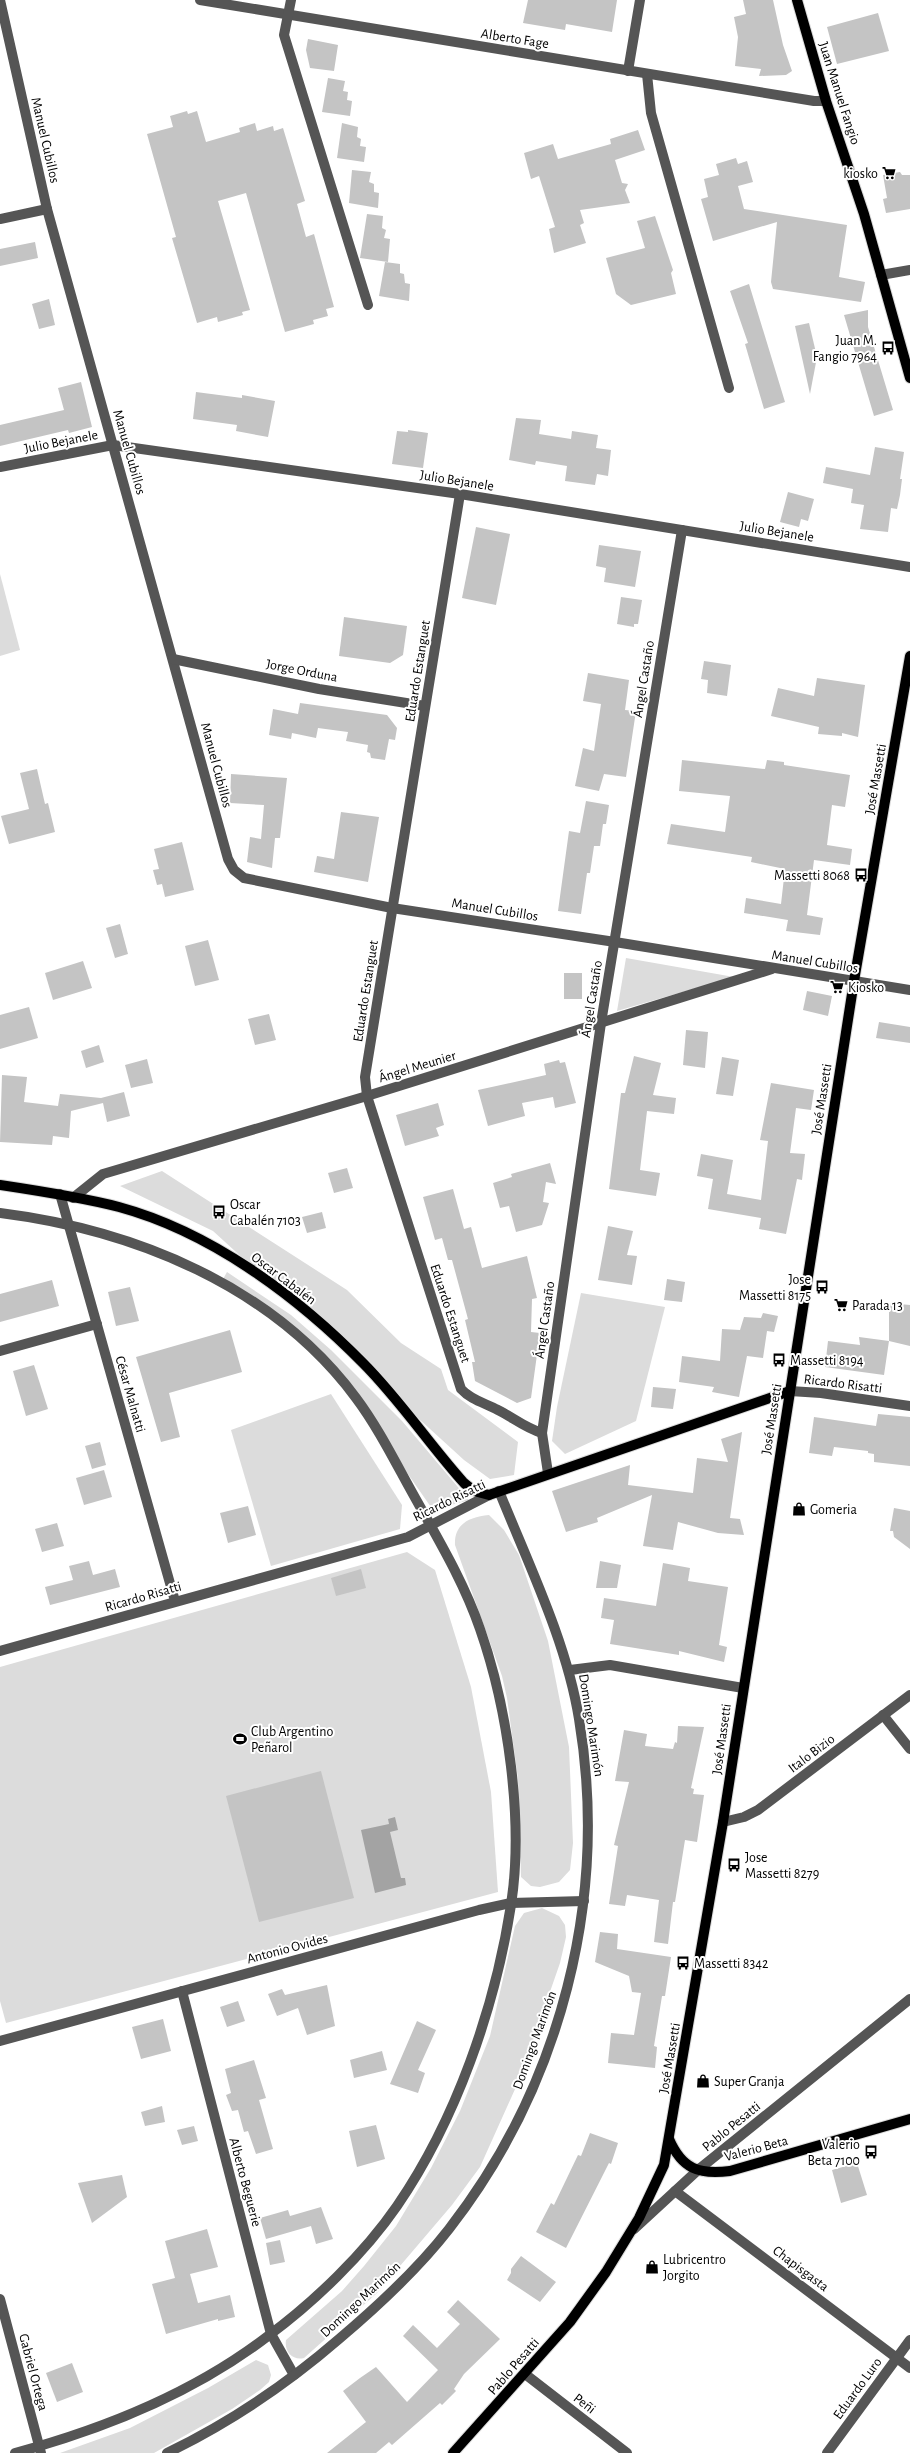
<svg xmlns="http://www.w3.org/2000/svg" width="910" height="2453" font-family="'Alegreya Sans',sans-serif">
<rect width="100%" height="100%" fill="#fff"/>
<g fill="#dcdcdc">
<polygon points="0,574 20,650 0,656"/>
<polygon points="626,958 734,977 617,1011"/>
<polygon points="162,1171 347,1290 401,1343 441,1369 448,1390 518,1442 514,1475 490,1479 464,1460 213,1231 120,1186"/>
<polygon points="227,1272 291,1315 331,1350 402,1421 469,1500 433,1510 327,1358 222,1281"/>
<polygon points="581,1293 665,1307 636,1421 565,1454 552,1441 557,1407"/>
<polygon points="331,1394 402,1505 400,1529 271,1566 231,1430"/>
<path d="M489,1515L504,1530L519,1555L548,1641L569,1747L573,1843L570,1870L559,1882L540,1887L531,1886L521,1877L518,1779L507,1698L502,1676L455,1545C454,1524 469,1517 489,1515Z"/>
<polygon points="407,1552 435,1570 471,1687 491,1792 498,1892 6,2023 0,2001 0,1667"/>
<path d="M542,1908L559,1916L565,1925L566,1937L560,1963L520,2078L480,2167L452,2205L377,2293L304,2358C293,2361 284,2352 286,2340L342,2291L364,2266L396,2226L431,2168L460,2111L490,2036L515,1926L524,1913Z"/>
<polygon points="256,2360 268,2365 271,2375 269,2382 260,2390 232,2409 154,2453 60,2453 130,2428 208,2388"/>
</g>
<polygon fill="#a3a3a3" points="395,1817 398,1830 390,1832 401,1878 405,1878 406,1885 375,1893 361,1830 389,1824 388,1819"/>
<g fill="#c4c4c4">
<polygon points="528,0 617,0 612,32 566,24 565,30 523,23"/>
<polygon points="743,0 773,0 783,45 792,71 786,75 759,76 761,69 735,66 738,37 734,17 746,14"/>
<polygon points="878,13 889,51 837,64 827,27"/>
<polygon points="308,39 338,45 334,71 310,68 306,50"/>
<polygon points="328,78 345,81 343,91 348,92 347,100 352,101 350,116 322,112"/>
<polygon points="187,111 188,114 197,111 206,142 240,132 239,128 255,123 257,131 273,126 274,131 283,128 305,201 297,204 306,237 314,234 334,307 326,309 328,316 313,320 314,324 285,332 246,193 218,201 250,310 242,312 243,315 218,322 217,317 197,323 172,238 176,237 147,134 173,127 170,116"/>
<polygon points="342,123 358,127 357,137 361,139 360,146 366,147 364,162 337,158"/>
<polygon points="638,130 645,150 615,160 622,183 628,184 625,190 630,203 580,210 584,223 580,225 586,243 554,253 549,229 555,227 539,176 531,179 524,153 553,144 558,159 611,144 610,139"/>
<polygon points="736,158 738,164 747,161 753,182 738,186 744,209 847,225 839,277 865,282 861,302 773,289 771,282 777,222 713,241 701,199 708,197 704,179 719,175 716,164"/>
<polygon points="352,170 371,172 369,182 374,184 374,192 379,193 378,208 349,203"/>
<polygon points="900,172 902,175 910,175 910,209 886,213 883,199 887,198 883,175"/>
<polygon points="367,214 383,216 382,228 386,230 384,238 390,239 388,262 360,258"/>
<polygon points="655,216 673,270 671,273 676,294 631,305 616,294 606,258 645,248 637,221"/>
<polygon points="35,242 38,258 0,266 0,249"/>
<polygon points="385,262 400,264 400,273 404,274 405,283 410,284 409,301 379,296"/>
<polygon points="749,284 785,402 764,409 745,344 748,343 730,291"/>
<polygon points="49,299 55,325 39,329 32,304"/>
<polygon points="868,310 868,327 893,410 874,416 844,315"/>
<polygon points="809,323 817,357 810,394 795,326"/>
<polygon points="81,382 92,427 69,433 68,430 0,446 0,425 64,410 58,388"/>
<polygon points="196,392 242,398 242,395 275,401 268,437 236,431 237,425 193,419"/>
<polygon points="516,418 541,420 539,434 571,439 572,431 598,435 596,448 611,450 608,476 597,474 595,485 565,481 567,466 536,461 535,465 509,460"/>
<polygon points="408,430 428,433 423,468 392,464 397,431 408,432"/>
<polygon points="875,447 904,452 900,479 902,479 900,495 897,509 891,508 888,532 860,529 864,505 851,503 853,489 823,483 826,467 870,475"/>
<polygon points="788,492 814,499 808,521 801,519 799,527 780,522"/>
<polygon points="476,527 510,534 496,605 462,598"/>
<polygon points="599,545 641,551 635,587 604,582 606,568 596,566"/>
<polygon points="621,597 642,600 638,624 634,624 634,627 617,624"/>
<polygon points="344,617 407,626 403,655 390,663 339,656"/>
<polygon points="704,661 731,665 727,696 707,693 708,680 701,679"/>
<polygon points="588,673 629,680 625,710 636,711 626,777 604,774 599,791 575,786 583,748 594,751 601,704 583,701"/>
<polygon points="817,678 865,685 858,737 842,733 842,736 818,734 819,727 771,716 778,688 814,696"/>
<polygon points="300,703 387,715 397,728 395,740 389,739 385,760 371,758 370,753 367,752 368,745 346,741 348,732 318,728 316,738 292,733 291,739 269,735 273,709 298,714"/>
<polygon points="682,760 765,769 767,760 784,762 784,765 850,775 845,807 832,805 827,845 852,849 850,865 814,860 807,915 823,918 820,935 786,931 788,920 744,913 746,898 781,904 785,869 751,862 752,857 667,844 671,824 725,832 730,796 679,791"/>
<polygon points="37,769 45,804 48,803 55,832 9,844 1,816 29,809 20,773"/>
<polygon points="231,774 287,778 280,838 275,838 272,868 247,862 250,837 261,839 264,805 230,803"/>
<polygon points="586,801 609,805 606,824 603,824 600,846 594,846 590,873 587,873 581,914 558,911 569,831 580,833"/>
<polygon points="341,812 379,817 368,882 314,872 317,856 334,859"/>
<polygon points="182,842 194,890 165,897 162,884 157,885 153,870 159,869 154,849"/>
<polygon points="120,924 128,954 115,958 106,928"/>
<polygon points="208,940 219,980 195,986 185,946"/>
<polygon points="83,961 92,988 53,1000 45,973"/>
<rect x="564" y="973" width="18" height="26"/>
<polygon points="807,991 832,996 828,1016 803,1010"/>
<polygon points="29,1007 38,1038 0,1049 0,1015"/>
<polygon points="269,1014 276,1040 255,1045 248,1019"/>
<polygon points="879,1022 910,1027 910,1043 876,1038"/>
<polygon points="686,1030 708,1032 705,1068 683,1065"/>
<polygon points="99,1045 104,1062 86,1068 81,1051"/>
<polygon points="634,1056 661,1063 653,1095 676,1098 674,1114 647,1111 640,1170 660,1173 656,1196 609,1189 621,1093 625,1093"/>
<polygon points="722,1057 739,1060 733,1096 716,1094"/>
<polygon points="147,1059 153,1083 131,1088 125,1065"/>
<polygon points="559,1060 560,1063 565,1062 576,1103 555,1108 553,1097 522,1103 525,1116 488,1126 478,1090 546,1075 544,1064"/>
<polygon points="2,1075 27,1077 24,1102 58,1106 60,1094 101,1098 124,1092 130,1116 107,1122 103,1103 71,1111 69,1138 53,1136 52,1145 0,1142"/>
<polygon points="771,1083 814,1090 811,1110 796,1108 790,1153 805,1154 802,1180 797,1179 786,1234 759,1229 761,1218 708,1209 713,1179 697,1176 701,1154 733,1160 727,1194 761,1200 768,1141 760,1140"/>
<polygon points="438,1103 444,1125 436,1128 439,1136 405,1146 396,1115"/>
<polygon points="550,1163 556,1184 546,1182 543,1202 549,1203 542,1225 516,1232 509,1206 500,1208 493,1183 512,1177 511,1174"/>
<polygon points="347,1168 353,1188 334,1193 328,1173"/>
<polygon points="453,1189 464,1229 471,1227 482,1268 527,1256 537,1298 532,1299 531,1332 540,1333 531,1398 517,1403 475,1381 472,1362 475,1362 465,1320 468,1319 452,1260 448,1260 442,1238 435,1240 423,1197"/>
<polygon points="322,1212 326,1228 307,1233 302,1217"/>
<polygon points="608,1226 633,1231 627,1255 637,1256 632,1285 598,1280"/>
<polygon points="667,1279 685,1282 682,1302 664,1300"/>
<polygon points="52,1280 59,1306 0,1322 0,1294"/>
<polygon points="130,1287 139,1321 116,1326 108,1292"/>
<polygon points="889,1303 910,1305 910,1346 889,1341"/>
<polygon points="763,1313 778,1316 774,1332 767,1331 763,1358 747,1356 739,1397 712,1392 714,1387 679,1382 682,1356 720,1361 722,1329 740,1330 744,1317 761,1318"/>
<polygon points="230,1330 242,1372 169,1393 180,1437 161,1442 136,1357"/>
<polygon points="859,1337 889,1341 884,1375 825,1367 828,1341 860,1345"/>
<polygon points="34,1365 48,1409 26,1416 13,1371"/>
<polygon points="653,1387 676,1389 673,1409 651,1407"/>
<polygon points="878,1414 910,1417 910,1466 874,1462 874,1454 868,1453 868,1451 834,1447 832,1456 809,1453 814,1417 876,1426"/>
<polygon points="742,1432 730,1518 740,1519 744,1535 718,1533 678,1522 673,1550 643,1546 652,1495 597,1518 598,1522 566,1532 552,1491 630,1465 628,1485 693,1493 697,1458 728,1462 721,1439"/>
<polygon points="100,1442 106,1465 92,1469 85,1446"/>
<polygon points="104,1470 112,1497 84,1505 76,1478"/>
<polygon points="248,1506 256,1535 228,1543 220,1513"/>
<polygon points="894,1508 910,1511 910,1549 894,1537 893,1531 890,1531"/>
<polygon points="57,1523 64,1546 42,1552 35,1529"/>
<polygon points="89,1561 93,1575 115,1569 120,1587 50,1605 45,1587 73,1580 69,1566"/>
<polygon points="600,1561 621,1565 617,1588 596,1588"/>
<polygon points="663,1563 690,1568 688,1581 728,1587 719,1645 727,1647 724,1662 679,1651 679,1655 610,1644 614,1620 601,1618 604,1598 656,1606"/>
<polygon points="361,1569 366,1588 336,1596 331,1578"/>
<polygon points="678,1726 704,1727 691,1788 694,1789 693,1794 704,1795 697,1842 685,1840 675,1902 673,1902 668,1944 654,1942 659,1900 627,1895 625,1906 609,1904 618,1846 614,1845 629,1782 615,1781 624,1730 647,1734 645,1746 673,1749 675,1742 677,1743"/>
<polygon points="321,1771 354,1898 259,1922 226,1796"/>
<polygon points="600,1932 618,1934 617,1949 671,1957 665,1996 662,1996 654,2046 657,2047 655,2068 608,2063 611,2033 634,2035 641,1993 632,1992 629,1976 595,1962"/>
<polygon points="327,1985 335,2026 307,2035 298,2008 277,2016 268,1994 282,1989 285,1995"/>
<polygon points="238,2001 245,2021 227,2027 220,2007"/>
<polygon points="163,2019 171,2051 141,2059 132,2027"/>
<polygon points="417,2021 436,2030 418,2070 425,2073 418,2093 390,2084"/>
<polygon points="382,2051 387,2070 354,2078 350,2060"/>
<polygon points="254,2060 266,2098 259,2100 273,2149 256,2154 248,2131 244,2132 238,2110 232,2111 226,2095 231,2093 225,2069"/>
<polygon points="162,2106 165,2122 145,2126 141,2112"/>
<polygon points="376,2125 385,2159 357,2167 349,2131"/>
<polygon points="194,2126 198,2141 182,2145 177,2130"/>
<polygon points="590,2133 618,2143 611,2164 609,2163 566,2248 536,2232 551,2203 554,2205 578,2155 581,2156"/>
<polygon points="857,2163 867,2195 841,2203 832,2170"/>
<polygon points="122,2175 127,2197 92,2223 78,2183"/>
<polygon points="321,2207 333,2239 316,2244 311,2226 266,2239 260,2218 288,2210 290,2216"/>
<polygon points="207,2229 218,2267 190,2274 198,2303 230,2295 235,2317 218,2321 218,2319 166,2334 152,2284 175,2278 165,2241"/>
<polygon points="280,2240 285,2262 270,2265 266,2243"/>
<polygon points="521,2256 556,2282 540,2302 507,2280 511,2273 511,2269"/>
<polygon points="458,2300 500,2339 464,2374 454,2389 456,2391 442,2405 440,2403 392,2445 389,2442 376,2453 327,2453 366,2422 343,2391 360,2378 376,2367 407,2402 438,2370 403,2336 413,2325 437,2348 460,2324 447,2312"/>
<polygon points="72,2363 83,2392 57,2402 46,2373"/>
</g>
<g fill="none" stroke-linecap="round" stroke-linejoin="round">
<g stroke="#dbdbdb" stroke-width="12">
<g id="major">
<polyline points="797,0 826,101 864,214 910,378"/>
<path d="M0,1185C40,1191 80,1197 119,1207C211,1232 297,1296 363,1363C400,1400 429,1444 464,1483L474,1491L489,1495L790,1391"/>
<path d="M669,2139C682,2169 699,2175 730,2171L910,2119"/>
<polyline points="453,2453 570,2322 606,2272 639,2218 664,2165 723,1822 854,981 910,656"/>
</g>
</g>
<g stroke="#555" stroke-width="10">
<polyline points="0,0 47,209 228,859 234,870 244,878 392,908 615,942 910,990"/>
<polyline points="200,0 814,101 826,101"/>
<polyline points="291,0 284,35 368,305"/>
<polyline points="628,71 640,0"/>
<polyline points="647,74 651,113 729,388"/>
<polyline points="0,219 47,209"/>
<polyline points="881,275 910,270"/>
<polyline points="0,467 113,445 460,494 910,567"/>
<path d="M460,494L365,1077L367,1096L461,1389C471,1400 485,1403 498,1410C514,1418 525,1428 542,1433"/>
<polyline points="173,659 319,689 425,706"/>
<polyline points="60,1194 175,1601"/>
<polyline points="73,1198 103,1174 367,1096 772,969"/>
<path d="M0,1213C135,1230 273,1286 356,1398C380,1430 398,1468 418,1503C441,1544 465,1585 480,1629C508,1709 524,1821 511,1905C495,2008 456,2120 397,2206C364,2254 314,2302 268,2336C194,2393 104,2429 15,2453"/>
<polyline points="0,1351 97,1324"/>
<polyline points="790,1391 821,1393 910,1406"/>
<polyline points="548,1473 542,1433 601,1023 682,530"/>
<polyline points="0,1651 408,1537 489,1495"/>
<polyline points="570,1670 610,1665 743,1688"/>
<polyline points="883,1715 910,1749"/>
<polyline points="723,1822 744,1817 758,1810 910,1695"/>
<polyline points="182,1991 271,2334 294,2375"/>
<polyline points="0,2041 479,1910 511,1903 584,1901"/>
<polyline points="675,2191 910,2368"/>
<polyline points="634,2229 698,2170 910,1999"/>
<polyline points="0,2299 41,2453"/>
<polyline points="525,2374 627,2453"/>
<path d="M167,2453C229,2423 287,2384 339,2339C378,2306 418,2269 449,2229C561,2085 609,1899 579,1719C567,1643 528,1563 499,1491"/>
<polyline points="827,2453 910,2340"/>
</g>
<use href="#major" stroke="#000" stroke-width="10"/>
</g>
<defs>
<g id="supermarket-bare" transform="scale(1.08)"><path d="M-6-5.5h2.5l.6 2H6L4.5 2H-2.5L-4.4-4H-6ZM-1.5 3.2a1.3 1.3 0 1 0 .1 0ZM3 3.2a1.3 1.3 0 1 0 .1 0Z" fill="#000" stroke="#fff" stroke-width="2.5" paint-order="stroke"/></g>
<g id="bus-bare" transform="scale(1.08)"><path d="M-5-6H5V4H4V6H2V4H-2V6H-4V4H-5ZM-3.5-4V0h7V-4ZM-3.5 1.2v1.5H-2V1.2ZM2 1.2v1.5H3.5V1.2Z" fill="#000" stroke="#fff" stroke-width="2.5" paint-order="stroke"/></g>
<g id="shop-bare" transform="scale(1.08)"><path d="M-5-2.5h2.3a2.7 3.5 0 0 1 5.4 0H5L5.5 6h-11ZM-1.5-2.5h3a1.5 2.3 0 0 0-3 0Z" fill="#000" stroke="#fff" stroke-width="2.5" paint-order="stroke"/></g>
<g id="stadium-bare" transform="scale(1.08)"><path d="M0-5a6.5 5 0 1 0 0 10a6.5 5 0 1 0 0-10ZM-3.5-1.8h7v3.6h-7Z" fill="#000" stroke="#fff" stroke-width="2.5" paint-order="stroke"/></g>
</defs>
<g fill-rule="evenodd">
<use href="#supermarket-bare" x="889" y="173"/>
<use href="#bus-bare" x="888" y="348"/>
<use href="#bus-bare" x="861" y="875"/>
<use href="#supermarket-bare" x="837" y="987"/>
<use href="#bus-bare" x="219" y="1212"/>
<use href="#bus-bare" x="822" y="1287"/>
<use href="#supermarket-bare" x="841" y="1305"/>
<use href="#bus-bare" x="779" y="1360"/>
<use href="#shop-bare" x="799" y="1509"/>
<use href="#stadium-bare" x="240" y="1739"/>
<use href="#bus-bare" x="734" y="1865"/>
<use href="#bus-bare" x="683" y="1963"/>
<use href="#shop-bare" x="703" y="2081"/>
<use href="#bus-bare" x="871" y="2152"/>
<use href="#shop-bare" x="652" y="2267"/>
</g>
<g text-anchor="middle" stroke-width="4" stroke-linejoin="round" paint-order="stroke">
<g font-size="14" fill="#000" stroke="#fff">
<text transform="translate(515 38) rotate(9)" y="5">Alberto Fage</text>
<text transform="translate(840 93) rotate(72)" y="5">Juan Manuel Fangio</text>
<text transform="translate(46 140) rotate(77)" y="5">Manuel Cubillos</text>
<text transform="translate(61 441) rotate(-11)" y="5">Julio Bejanele</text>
<text transform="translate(130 452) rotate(74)" y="5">Manuel Cubillos</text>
<text transform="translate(457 480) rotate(9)" y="5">Julio Bejanele</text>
<text transform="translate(777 531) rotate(9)" y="5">Julio Bejanele</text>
<text transform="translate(302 670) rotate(11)" y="5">Jorge Orduna</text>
<text transform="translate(417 671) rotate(-81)" y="5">Eduardo Estanguet</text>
<text transform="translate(643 679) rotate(-81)" y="5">Ángel Castaño</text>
<text transform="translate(217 765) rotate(75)" y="5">Manuel Cubillos</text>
<text transform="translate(875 779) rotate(-80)" y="5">José Massetti</text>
<text transform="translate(495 909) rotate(9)" y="5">Manuel Cubillos</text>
<text transform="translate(815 961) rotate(9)" y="5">Manuel Cubillos</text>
<text transform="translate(365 991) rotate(-81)" y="5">Eduardo Estanguet</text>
<text transform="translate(591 999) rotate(-81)" y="5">Ángel Castaño</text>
<text transform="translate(417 1066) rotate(-17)" y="5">Ángel Meunier</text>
<text transform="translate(821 1099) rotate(-81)" y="5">José Massetti</text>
<text transform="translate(284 1278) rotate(37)" y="5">Oscar Cabalén</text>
<text transform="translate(451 1313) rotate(72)" y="5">Eduardo Estanguet</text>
<text transform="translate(544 1320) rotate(-82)" y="5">Ángel Castaño</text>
<text transform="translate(843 1383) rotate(7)" y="5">Ricardo Risatti</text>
<text transform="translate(131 1394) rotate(74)" y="5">César Malnatti</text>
<text transform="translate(771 1419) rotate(-81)" y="5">José Massetti</text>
<text transform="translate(449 1500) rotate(-26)" y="5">Ricardo Risatti</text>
<text transform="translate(143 1596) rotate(-16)" y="5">Ricardo Risatti</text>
<text transform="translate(592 1725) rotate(81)" y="5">Domingo Marimón</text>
<text transform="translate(721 1739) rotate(-82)" y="5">José Massetti</text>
<text transform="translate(811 1753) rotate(-37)" y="5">Italo Bizio</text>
<text transform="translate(287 1948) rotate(-15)" y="5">Antonio Ovides</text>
<text transform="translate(534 2040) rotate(-70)" y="5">Domingo Marimón</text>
<text transform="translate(669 2058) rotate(-80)" y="5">José Massetti</text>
<text transform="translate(731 2126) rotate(-39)" y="5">Pablo Pesatti</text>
<text transform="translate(756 2148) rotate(-15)" y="5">Valerio Beta</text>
<text transform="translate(246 2182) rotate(75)" y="5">Alberto Beguerie</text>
<text transform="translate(801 2268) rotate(37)" y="5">Chapisgasta</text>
<text transform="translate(360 2299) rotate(-43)" y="5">Domingo Marimón</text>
<text transform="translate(513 2366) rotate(-49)" y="5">Pablo Pesatti</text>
<text transform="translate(34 2372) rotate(75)" y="5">Gabriel Ortega</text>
<text transform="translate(857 2388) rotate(-54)" y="5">Eduardo Luro</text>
<text transform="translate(585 2403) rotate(38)" y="5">Peñi</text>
</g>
<g font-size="14" fill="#000" stroke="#fff" text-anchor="start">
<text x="878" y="178" text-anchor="end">kiosko</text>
<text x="877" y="345" text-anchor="end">Juan M.<tspan x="877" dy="16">Fangio 7964</tspan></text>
<text x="850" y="880" text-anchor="end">Massetti 8068</text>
<text x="848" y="992">Kiosko</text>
<text x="230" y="1209">Oscar<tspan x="230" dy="16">Cabalén 7103</tspan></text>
<text x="811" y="1284" text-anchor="end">Jose<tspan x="811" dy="16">Massetti 8175</tspan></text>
<text x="852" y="1310">Parada 13</text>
<text x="790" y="1365">Massetti 8194</text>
<text x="810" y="1514">Gomeria</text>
<text x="251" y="1736">Club Argentino<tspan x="251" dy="16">Peñarol</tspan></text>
<text x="745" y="1862">Jose<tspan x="745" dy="16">Massetti 8279</tspan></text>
<text x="694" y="1968">Massetti 8342</text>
<text x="714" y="2086">Super Granja</text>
<text x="860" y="2149" text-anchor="end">Valerio<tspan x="860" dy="16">Beta 7100</tspan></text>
<text x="663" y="2264">Lubricentro<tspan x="663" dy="16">Jorgito</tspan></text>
</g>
</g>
</svg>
